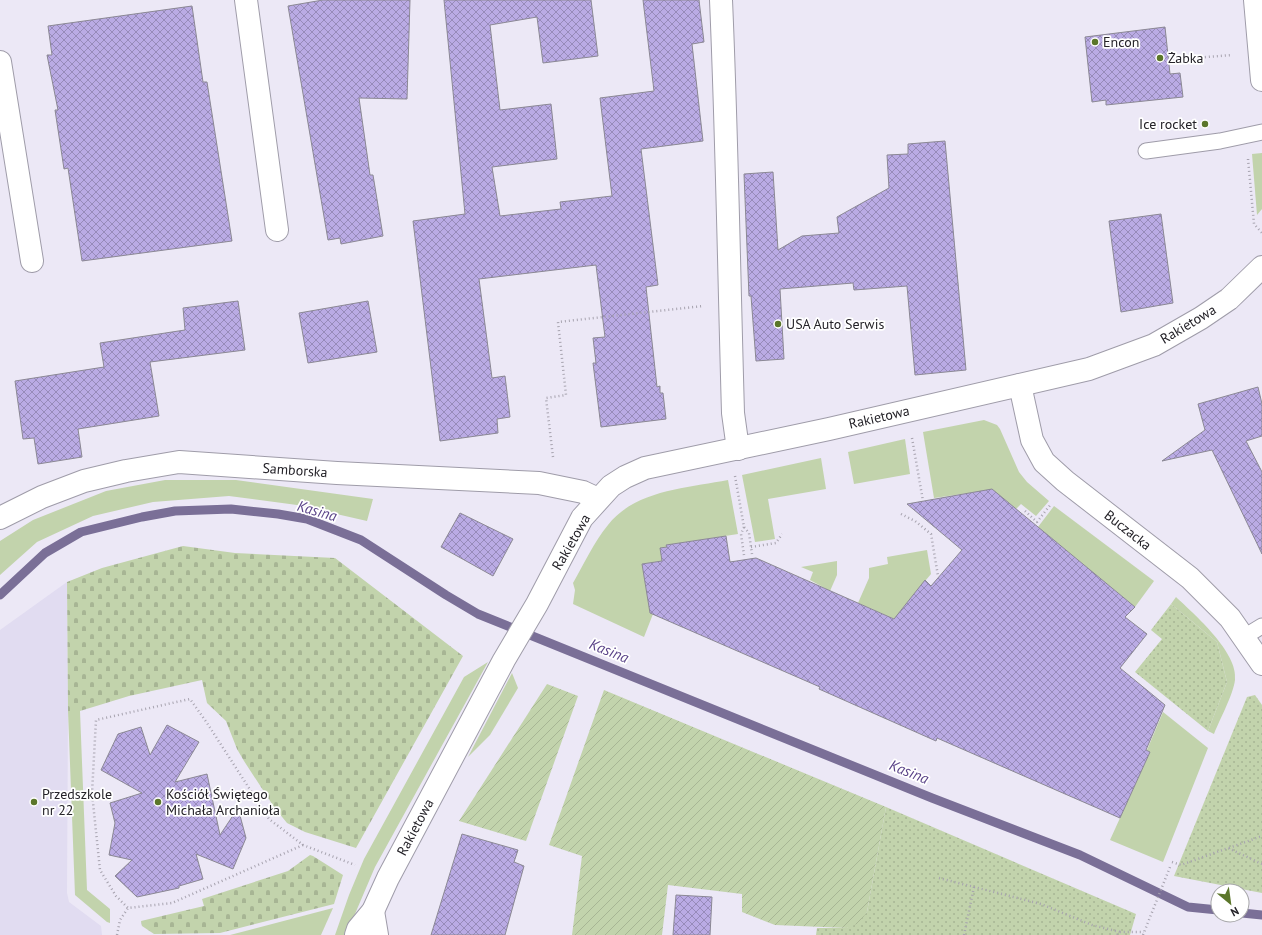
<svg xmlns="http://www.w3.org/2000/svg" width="1262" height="935" font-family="'PT Sans',sans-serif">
<defs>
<pattern id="cemetery-stones" width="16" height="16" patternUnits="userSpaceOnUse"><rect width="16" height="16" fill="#c2d3ac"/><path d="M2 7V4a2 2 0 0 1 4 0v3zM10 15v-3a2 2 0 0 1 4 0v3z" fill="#a7b594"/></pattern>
<pattern id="park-dots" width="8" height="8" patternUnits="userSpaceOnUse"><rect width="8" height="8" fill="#c2d3ac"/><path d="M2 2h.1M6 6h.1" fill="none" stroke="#a7b594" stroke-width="1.8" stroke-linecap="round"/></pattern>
<pattern id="garden-furrows" width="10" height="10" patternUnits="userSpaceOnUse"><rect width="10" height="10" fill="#c2d3ac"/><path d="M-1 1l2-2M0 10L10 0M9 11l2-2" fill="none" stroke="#a7b594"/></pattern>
<pattern id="building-cross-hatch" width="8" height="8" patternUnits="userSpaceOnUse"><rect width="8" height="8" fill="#baabe4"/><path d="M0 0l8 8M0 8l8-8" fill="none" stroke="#978bb9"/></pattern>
</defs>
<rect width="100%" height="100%" fill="#ece8f6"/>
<polygon fill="#e1dcf1" points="67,582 68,711 67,893 69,902 101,926 102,935 0,935 0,630"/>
<g fill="#c2d3ac">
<polygon points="1262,153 1262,209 1257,215 1252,154"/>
<polygon points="984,420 997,425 1000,429 1019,472 1027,482 1049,501 1036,516 1021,504 1016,509 991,489 983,500 976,492 934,498 923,432"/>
<polygon points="905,439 910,474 854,484 848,452"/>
<polygon points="821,458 826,489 768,499 775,539 755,542 742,475"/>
<polygon points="165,480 236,480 373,499 367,521 297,505 229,496 153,502 93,516 37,542 0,575 0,541 33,520 106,491"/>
<path d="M728,480L738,534L666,545L667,547L660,549L662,561L642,564L650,613L653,614L644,637L573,604L575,590L573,583C584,564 594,542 608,525C635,490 687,488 728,480Z"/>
<polygon points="1054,506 1154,581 1135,607 1038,527"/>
<polygon points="927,550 931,574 900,611 897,620 858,603 869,578 869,568 888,564 887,557"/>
<polygon points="837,561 837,575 830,591 810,580 813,572 801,567"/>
<path d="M1176,597C1194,614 1239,653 1235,680C1233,695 1220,719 1214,734L1208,731L1227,682L1217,642L1171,604Z"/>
<polygon points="488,662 375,867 346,935 335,935 349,895 364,859 464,677"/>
<polygon points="512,673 518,688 490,735 468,757"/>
<polygon points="68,711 80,711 87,890 110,909 110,923 107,922 75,895"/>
<polygon points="1163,712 1208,748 1163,862 1110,840 1150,752 1147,750"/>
<polygon points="333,908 321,935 230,935"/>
</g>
<g fill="url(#cemetery-stones)">
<polygon points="183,546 235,553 335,558 463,656 356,848 305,832 287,823 274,807 244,761 237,749 226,721 207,703 202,680 129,696 80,711 68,711 67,582 102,568"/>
<polygon points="310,855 313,856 343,875 334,904 220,933 154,934 142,926 141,921 204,906 202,899 288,871"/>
</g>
<g fill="url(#park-dots)">
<polygon points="1171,604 1217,642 1227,682 1208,731 1135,672 1162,639 1151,630"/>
<polygon points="1255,695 1262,705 1262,893 1174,876 1247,697"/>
<polygon points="886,807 1136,914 1130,935 816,935 817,928 847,928 867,912"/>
</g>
<g fill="url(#garden-furrows)">
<polygon points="547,684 578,696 526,841 459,821"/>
<polygon points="604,690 886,807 867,912 859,923 847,928 775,925 742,912 742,894 668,885 662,935 572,935 582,856 549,845"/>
</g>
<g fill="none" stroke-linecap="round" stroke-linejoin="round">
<g stroke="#7a6f97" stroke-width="9">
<polyline points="0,595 45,553 81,532 142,517 175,511 231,509 278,514 307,519 361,540 446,595 478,614 932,798 1080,855 1188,907 1218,910"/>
<polyline points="1242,913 1262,915"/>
</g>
</g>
<g fill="url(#building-cross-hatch)" stroke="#8b8894">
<polygon points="323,0 410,0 407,99 359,98 370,175 373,175 383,236 341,244 340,238 328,240 288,6"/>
<polygon points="444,0 591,0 598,56 543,63 537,17 490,25 500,110 551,104 557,159 492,167 500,216 561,209 560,202 612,196 600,98 654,91 643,0 699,0 704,42 692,44 703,141 641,149 658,285 646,287 657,387 660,386 660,393 663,393 666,419 601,427 593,363 596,363 593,338 605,337 596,265 479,279 492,378 505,376 510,417 497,419 498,433 440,441 413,221 465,214"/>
<polygon points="192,6 203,82 207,82 232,241 82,261 68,168 64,169 55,110 58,110 47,55 52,55 48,26"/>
<polygon points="1165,27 1170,74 1180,73 1183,97 1106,105 1106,100 1092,102 1085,37"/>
<polygon points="945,141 966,370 915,375 907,286 854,290 853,283 780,289 784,359 756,361 751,296 749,296 744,174 773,172 778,250 802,236 839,233 837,217 889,188 887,155 908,154 908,144"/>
<polygon points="1161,214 1173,303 1121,312 1109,221"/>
<polygon points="238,301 245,350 150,362 159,416 78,429 82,457 38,464 34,438 23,439 15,381 104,367 100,343 185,330 183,308"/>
<polygon points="368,301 377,352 308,363 299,313"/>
<polygon points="1258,387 1262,404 1262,436 1246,441 1262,472 1262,554 1212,450 1162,461 1205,430 1198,404"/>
<polygon points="992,489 1135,607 1125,617 1147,634 1120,668 1165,705 1146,750 1150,752 1120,818 937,738 936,741 819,689 820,687 650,613 642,564 662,561 660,548 667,547 666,545 726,536 730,562 756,558 894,619 925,580 931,586 962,550 907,504"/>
<polygon points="460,513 513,539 493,576 441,547"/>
<polygon points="167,725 199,742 175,782 207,774 220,835 238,808 246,838 233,869 196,854 203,879 179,886 179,888 137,897 115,876 132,860 109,855 115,823 110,803 142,793 101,770 118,734 141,727 150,755"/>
<polygon points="462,834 518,850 514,862 524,866 505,935 431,935"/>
<polygon points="676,895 712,897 710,935 673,935"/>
</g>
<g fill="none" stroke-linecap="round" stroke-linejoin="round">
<g stroke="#9f9ca9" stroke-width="17">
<g id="lane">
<polyline points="1146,151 1220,141 1262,132"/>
<polyline points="1244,637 1262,626"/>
</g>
</g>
<g stroke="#9f9ca9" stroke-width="24">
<g id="street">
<polyline points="246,0 277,230"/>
<path d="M721,0C727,137 729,275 733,413L738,449"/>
<polyline points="1255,0 1262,80"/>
<polyline points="0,62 32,261"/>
<polyline points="1020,385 1032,440 1044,462 1065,481 1190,578 1230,618 1262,664"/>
<polyline points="0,518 42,497 84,481 126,471 179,462 337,473 539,483 583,492 598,499"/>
</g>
</g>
<g stroke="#9f9ca9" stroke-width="24">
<g id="secondary">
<polyline points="373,911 377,935"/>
<polyline points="356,935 358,929 373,911 388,878 504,660 537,604 582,518 611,486 625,477 645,468 829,429 1089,369 1154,345 1201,318 1229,299 1262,267"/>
</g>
</g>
<g stroke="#a7a3af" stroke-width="2.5" stroke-dasharray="1 3" stroke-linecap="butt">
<polyline points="1169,60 1232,55"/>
<polyline points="1248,159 1254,224 1262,233"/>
<polyline points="912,438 923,501"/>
<polyline points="553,457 546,398 566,395 558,322 703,306"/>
<polyline points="735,476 744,527 749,533 752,554"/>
<polyline points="1025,511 1037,522 1051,504"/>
<polyline points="901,514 915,521 931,534 938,576"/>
<polyline points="744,527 741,534 744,555"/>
<polyline points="751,547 776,543 782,534"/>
<polyline points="303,845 172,903 128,908 116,896 100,870 92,793 96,720 190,699 207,723 269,819 303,845 355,865"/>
<polyline points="1229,848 1262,836"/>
<polyline points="1172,862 1181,865 1228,848 1262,864"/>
<polyline points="939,878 1041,904 1092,925 1120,932"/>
<polyline points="117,935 120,920 128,908"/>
<polyline points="964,935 974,887"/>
<polyline points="1117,935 1120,932 1144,932"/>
<polyline points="1143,935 1170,867"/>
</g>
<use href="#lane" stroke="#fff" stroke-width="15"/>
<use href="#street" stroke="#fff" stroke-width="22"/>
<use href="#secondary" stroke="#fff" stroke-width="22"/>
</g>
<g fill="#5b762a" stroke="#fff" stroke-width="1.5">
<circle cx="1095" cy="42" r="4"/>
<circle cx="1160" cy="58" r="4"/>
<circle cx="1205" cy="124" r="4"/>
<circle cx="778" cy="324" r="4"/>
<circle cx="34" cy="802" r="4"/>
<circle cx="158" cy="802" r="4"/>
</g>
<g text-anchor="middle" stroke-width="3.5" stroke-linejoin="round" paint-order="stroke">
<g font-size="14" fill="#242228" stroke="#fff" text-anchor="start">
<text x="1103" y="47">Encon</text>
<text x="1168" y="63">Żabka</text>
<text x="1197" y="129" text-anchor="end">Ice rocket</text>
<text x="786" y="329">USA Auto Serwis</text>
<text x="42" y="799">Przedszkole<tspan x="42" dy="16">nr 22</tspan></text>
<text x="166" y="799">Kościół Świętego<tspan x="166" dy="16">Michała Archanioła</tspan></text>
</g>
<g font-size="14" fill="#242228" stroke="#fff">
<text transform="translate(1188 324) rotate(-31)" y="5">Rakietowa</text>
<text transform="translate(879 417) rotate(-13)" y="5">Rakietowa</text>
<text transform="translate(295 470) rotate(4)" y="5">Samborska</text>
<text transform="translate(1128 530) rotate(38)" y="5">Buczacka</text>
<text transform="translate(571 542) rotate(-60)" y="5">Rakietowa</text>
<text transform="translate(415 827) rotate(-62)" y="5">Rakietowa</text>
</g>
<g font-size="15" font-style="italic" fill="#5a4388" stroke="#fff">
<text transform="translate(317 511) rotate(16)" y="5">Kasina</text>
<text transform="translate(609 651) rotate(22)" y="5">Kasina</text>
<text transform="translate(909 772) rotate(22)" y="5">Kasina</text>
</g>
</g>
<g transform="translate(1230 903) rotate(151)"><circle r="19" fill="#ffffff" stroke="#a7a7a9"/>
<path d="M0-3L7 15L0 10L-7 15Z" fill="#5b762a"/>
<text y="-6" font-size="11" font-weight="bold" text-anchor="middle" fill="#242228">N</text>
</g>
</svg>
